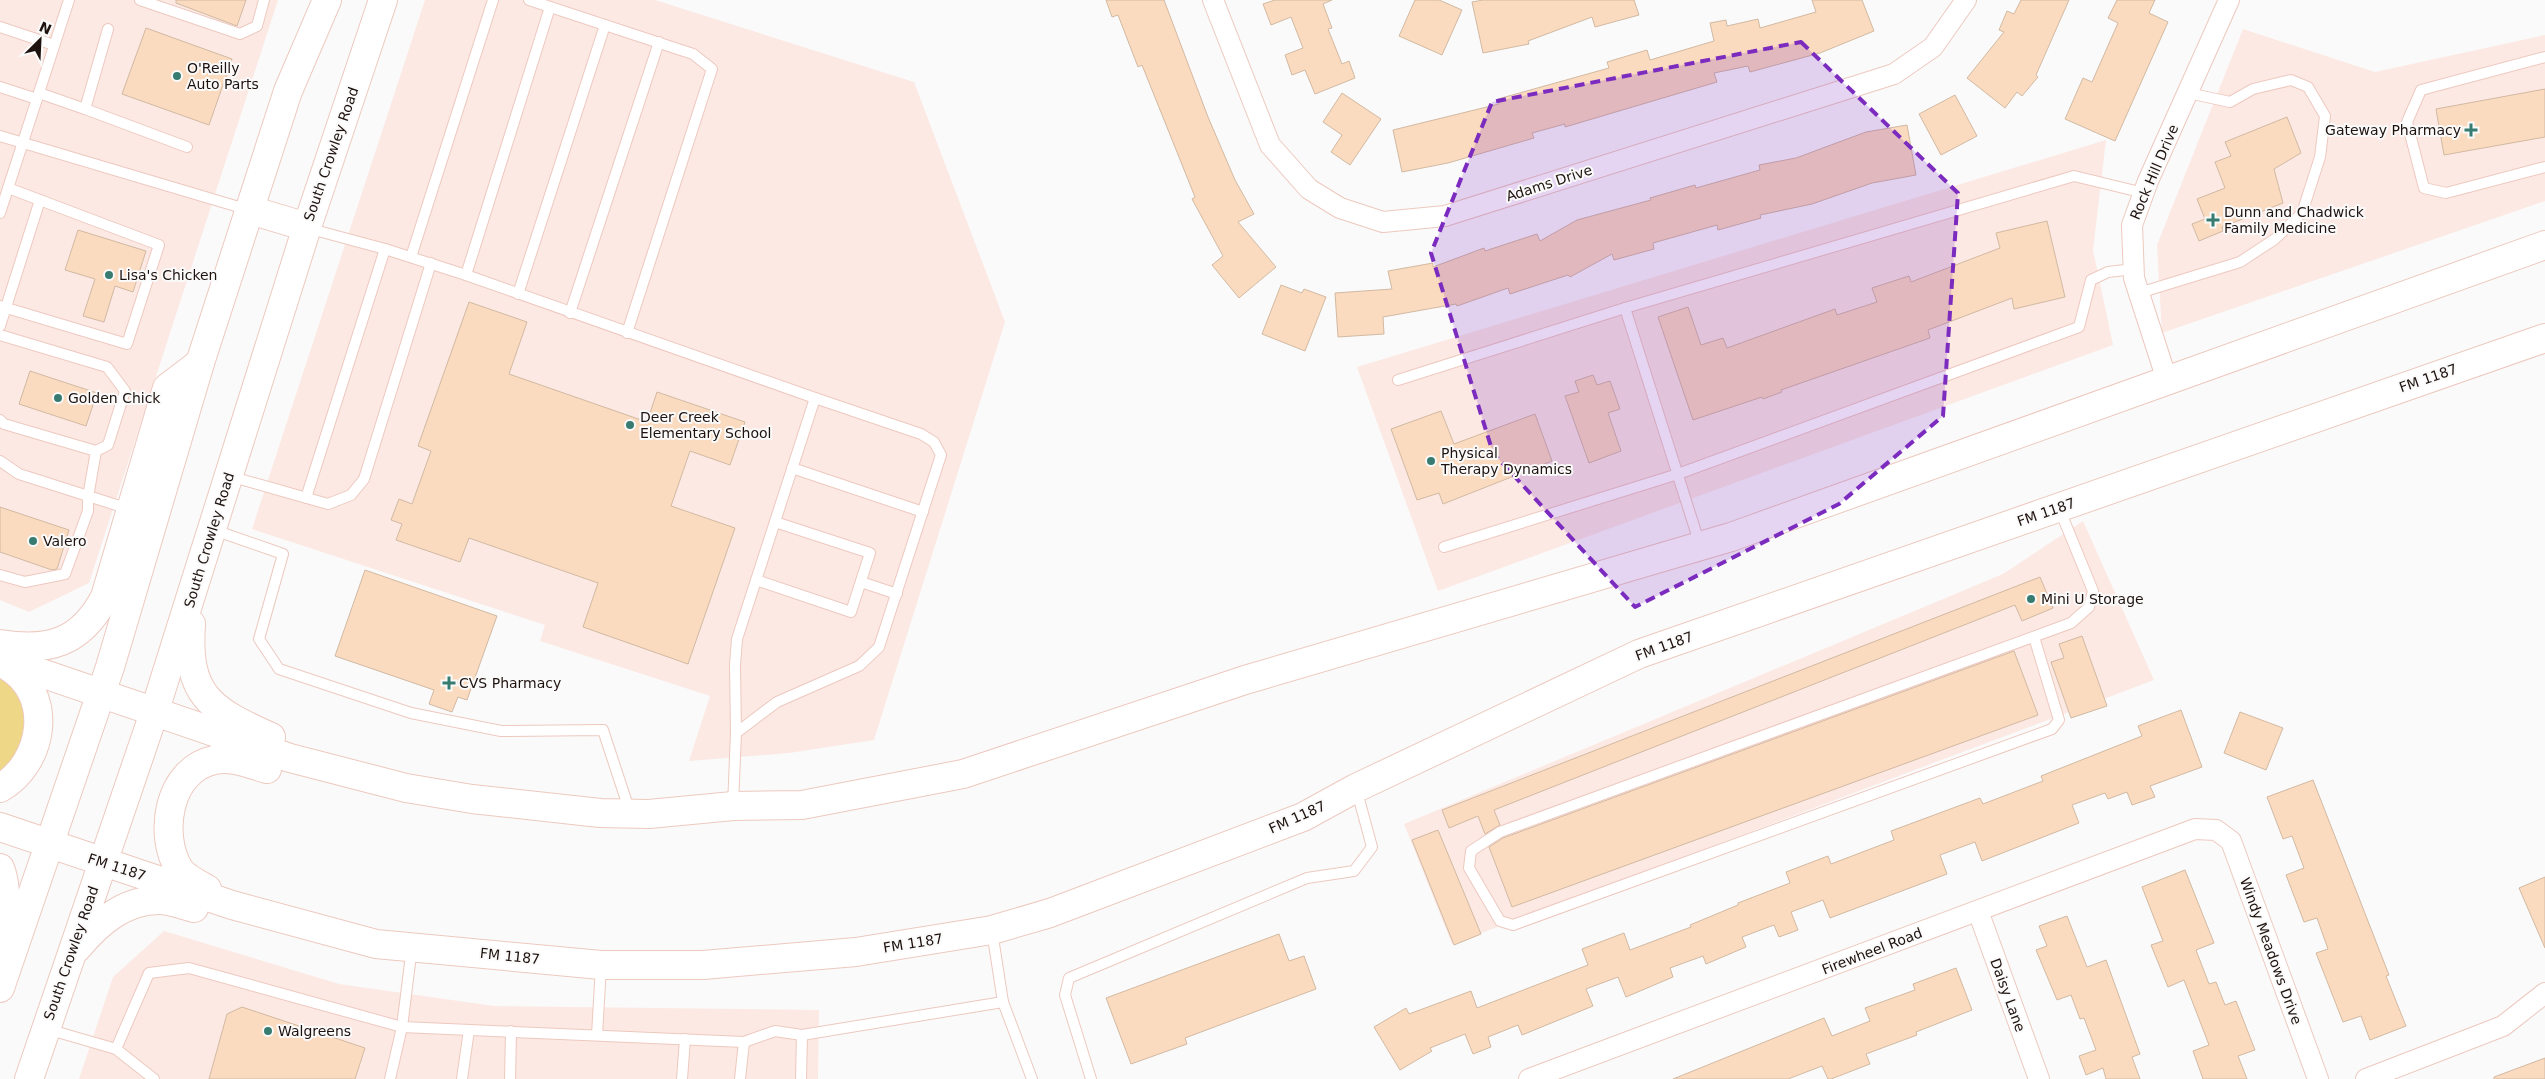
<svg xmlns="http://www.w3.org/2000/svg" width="2545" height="1079" font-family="'DejaVu Sans',sans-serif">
<rect width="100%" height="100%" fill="#fafafa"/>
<g fill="#fce9e4">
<polygon points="0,0 278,0 89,583 29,612 0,600"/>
<polygon points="425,0 655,0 914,82 1005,322 874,740 789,753 689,761 710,696 540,641 545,625 252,529"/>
<polygon points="2243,29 2375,72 2545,35 2545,201 2162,333 2157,245"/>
<polygon points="2106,140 2093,250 2113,345 1438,591 1357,367"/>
<polygon points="2083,521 2154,680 1452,944 1404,824 2003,574"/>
<polygon points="164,931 339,984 494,1006 819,1010 818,1079 79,1079 113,977"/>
</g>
<polygon fill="#eed787" points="0,675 22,690 28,720 16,758 0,775"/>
<g fill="#fadbbf" stroke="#d2b9a2">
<polygon points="176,0 246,0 237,26 176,3"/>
<polygon points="1106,0 1164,0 1208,117 1235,180 1254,214 1238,222 1276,267 1239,298 1212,265 1223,256 1192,199 1195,197 1142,65 1138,67 1118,15 1112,17"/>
<polygon points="1275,0 1332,0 1323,4 1332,28 1328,29 1342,64 1349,61 1355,78 1315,94 1305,70 1292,75 1285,55 1303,48 1291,17 1271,25 1263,4"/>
<polygon points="1415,0 1439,0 1462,10 1442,55 1399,36"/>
<polygon points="1483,0 1634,0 1639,15 1595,27 1592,17 1528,41 1529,44 1483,53 1472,2"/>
<polygon points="1812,0 1862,0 1874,31 1820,53 1750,72 1748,66 1714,73 1717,82 1565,127 1565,124 1532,133 1534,138 1448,163 1402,172 1393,130 1499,104 1498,99 1609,68 1607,62 1647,50 1650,60 1714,41 1710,23 1726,20 1727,26 1758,19 1760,28 1816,12"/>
<polygon points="2021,0 2069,0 2036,75 2038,77 2022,96 2017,92 2005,108 1967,78 2004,32 1999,30 2007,11 2014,14"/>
<polygon points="2117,0 2155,0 2149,13 2168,22 2115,141 2065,119 2083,78 2092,82 2118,23 2108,18"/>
<polygon points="146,28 232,59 209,125 122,94"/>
<polygon points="2545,89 2545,137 2444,155 2436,109"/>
<polygon points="1342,93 1381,119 1350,165 1331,152 1342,135 1323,122"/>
<polygon points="1955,95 1977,136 1941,155 1919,114"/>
<polygon points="2287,117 2301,153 2274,169 2283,203 2222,227 2223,231 2199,241 2192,224 2205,219 2197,199 2225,188 2215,162 2231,156 2225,142"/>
<polygon points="1907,125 1916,175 1872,183 1812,204 1760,215 1761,218 1718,230 1717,225 1653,243 1654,249 1614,260 1612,254 1570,277 1568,275 1510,294 1508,288 1457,306 1456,304 1383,317 1384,334 1338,337 1335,293 1392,289 1388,271 1433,263 1433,267 1484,248 1485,251 1537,234 1540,241 1577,220 1651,200 1650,198 1695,185 1696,188 1760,170 1759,165 1796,158 1866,132"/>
<polygon points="2047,221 2065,297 2014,309 2012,298 1928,330 1930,338 1781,390 1782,392 1763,399 1762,397 1693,420 1658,317 1688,307 1701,345 1723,338 1727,348 1835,309 1837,315 1877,302 1872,288 1909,276 1911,282 2000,248 1996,233"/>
<polygon points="78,230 146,251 133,292 115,286 104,322 83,316 95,279 65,270"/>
<polygon points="1281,285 1302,293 1304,289 1326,297 1305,351 1262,334"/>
<polygon points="469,302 527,322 509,374 647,422 657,392 745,422 730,465 690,451 671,506 735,528 688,664 583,627 598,583 469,538 460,562 396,540 402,524 391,520 399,499 412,504 431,451 418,446"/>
<polygon points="30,371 97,393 86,426 19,404"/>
<polygon points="1593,375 1597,385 1610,381 1620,409 1608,413 1621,451 1589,463 1565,396 1579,392 1575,381"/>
<polygon points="1441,411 1454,444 1535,414 1552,461 1443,504 1439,493 1417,500 1391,429"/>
<polygon points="0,507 69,530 57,569 52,570 0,552"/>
<polygon points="365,570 497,616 467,700 458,697 452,712 429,704 434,690 335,656"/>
<polygon points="2040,577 2053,608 2022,621 2015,605 1494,810 1500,825 1485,834 1478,816 1449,828 1442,810"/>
<polygon points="2082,636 2107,706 2071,718 2051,662 2064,658 2059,644"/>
<polygon points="2014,651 2038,715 1512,907 1489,847 1503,838"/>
<polygon points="2181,710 2202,767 2150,786 2155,797 2132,805 2127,792 2108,799 2105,793 2072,805 2079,823 1982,861 1975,842 1940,855 1947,874 1830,918 1823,900 1791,912 1798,930 1779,937 1774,925 1742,937 1746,947 1706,964 1703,956 1670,968 1673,977 1626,997 1618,977 1586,989 1593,1006 1522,1035 1518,1025 1488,1037 1491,1047 1473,1054 1465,1034 1430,1048 1432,1051 1400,1070 1374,1027 1406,1008 1409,1014 1471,991 1477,1008 1588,965 1582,949 1624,933 1630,950 1691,927 1690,925 1738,905 1738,903 1790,883 1786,872 1828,856 1831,864 1894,840 1891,831 1980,798 1983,804 2043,781 2041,776 2142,736 2138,726"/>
<polygon points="2240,712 2283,728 2266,770 2224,753"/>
<polygon points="2313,780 2389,975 2386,976 2406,1026 2370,1040 2361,1016 2343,1022 2316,953 2328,949 2317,918 2304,922 2286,875 2304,868 2292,836 2283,839 2267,797"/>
<polygon points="1438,830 1481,934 1454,945 1412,840"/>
<polygon points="2185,870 2214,943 2196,950 2209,984 2216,982 2225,1005 2236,1001 2255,1050 2238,1056 2247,1079 2203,1079 2193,1051 2209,1045 2184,980 2168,987 2151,945 2163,941 2142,887"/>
<polygon points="2545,877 2545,948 2519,888"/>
<polygon points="2067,916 2087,967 2106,960 2140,1054 2132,1057 2140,1079 2106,1079 2103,1068 2086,1075 2079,1056 2096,1050 2084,1018 2080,1019 2071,995 2057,1000 2036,950 2047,946 2039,926"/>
<polygon points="1279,934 1289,961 1304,956 1316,989 1185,1038 1187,1044 1131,1064 1106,998"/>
<polygon points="1956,968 1972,1010 1916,1032 1917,1035 1866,1054 1870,1064 1831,1079 1828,1079 1822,1066 1788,1079 1673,1079 1824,1018 1832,1036 1870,1021 1865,1008 1915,990 1913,984"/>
<polygon points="242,1007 365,1048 355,1079 209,1079 227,1014"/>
<polygon points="2545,1058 2545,1079 2494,1079 2494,1077"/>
</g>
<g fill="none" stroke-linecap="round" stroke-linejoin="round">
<g stroke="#edc9bf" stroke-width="12">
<g id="service">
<polyline points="140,0 240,34 257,26 264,0"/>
<polyline points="529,0 693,54 712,69 627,333"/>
<polyline points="0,27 54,45"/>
<polyline points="2545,57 2421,90 2407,122 2424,188 2446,193 2545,167"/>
<polyline points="0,87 37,99"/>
<polyline points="39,93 85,109 108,29"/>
<polyline points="85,109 187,147"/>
<polyline points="0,136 249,210"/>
<polyline points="0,213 69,0"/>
<polyline points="307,228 385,249 466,275 815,398 737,639 735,665 736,733 733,806"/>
<polyline points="411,257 493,0"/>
<polyline points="466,275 550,7"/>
<polyline points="2139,293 2240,262 2275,239 2302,213 2320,157 2325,116 2308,87 2291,80 2253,89 2230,102 2188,93"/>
<polyline points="518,294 605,25"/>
<polyline points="0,306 127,344 159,245 8,188"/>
<polyline points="1625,308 1700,545"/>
<polyline points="570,313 659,42"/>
<polyline points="0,326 40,200"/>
<polyline points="0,335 107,367 125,391 108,445 96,451 4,424 0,420"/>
<polyline points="1398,380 1625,308 2074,176 2144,193"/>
<polyline points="0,461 19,474 129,509"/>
<polyline points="792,468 923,512"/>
<polyline points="229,476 328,504 351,495 364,479 431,263"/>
<polyline points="306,498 385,249"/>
<polyline points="214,530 283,554 259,639 279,669 411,713 501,731 603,730 630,812"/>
<polyline points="1444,547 1678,474 2079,327 2091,280 2108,272 2134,269"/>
<polyline points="0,575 25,582 65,574 88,511 88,497 96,451"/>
<polyline points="756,580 851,612 870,553 775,522"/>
<polyline points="861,582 897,594"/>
<polyline points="2034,637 2059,720 2052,729 1513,925 1500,921 1469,868 1471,851 1500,832 2071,623 2089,607 2093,591 2059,508"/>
<polyline points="736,733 777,702 859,666 879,647 941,455 934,442 921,434 815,398"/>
<polyline points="992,931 1003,1002"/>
<polyline points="412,947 402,1027 744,1042 775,1031 802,1035 1003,1002 1032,1079"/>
<polyline points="47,1029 116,1049"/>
<polyline points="597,1035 601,966"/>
<polyline points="154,1079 116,1049 149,973 189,968 402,1027 390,1079"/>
<polyline points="462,1079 469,1030"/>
<polyline points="510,1079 511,1031"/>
<polyline points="682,1079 685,1039"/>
<polyline points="740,1079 744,1042"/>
<polyline points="801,1079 802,1035"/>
<polyline points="1091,1079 1065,995 1069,978 1307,878 1354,871 1372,847 1356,788"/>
</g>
</g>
<g stroke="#edc9bf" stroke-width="22">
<g id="minor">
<polyline points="1213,0 1270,145 1309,189 1340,208 1383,222 1445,216 1894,74 1933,47 1966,0"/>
<polyline points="2167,380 2134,278 2132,225 2148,181 2229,0"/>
<polyline points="1978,911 2039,1079"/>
<polyline points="1529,1079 2195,829 2216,830 2231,841 2318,1079"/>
<polyline points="2366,1079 2503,1026 2545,993"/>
</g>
</g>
<g stroke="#edc9bf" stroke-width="30">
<g id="secondary">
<polyline points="250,210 307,227"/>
<path d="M191,624C186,695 210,710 271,737"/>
<path d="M0,644C49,652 81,643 105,597L167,388L200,363"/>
<polyline points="0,659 290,758 406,788 472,799 600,813 649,814 733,806 802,805 963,774 1245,680 1731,537 2545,245"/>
<path d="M0,788C44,763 55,694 7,666"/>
<polyline points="0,827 232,905 376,944 601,965 703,965 856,952 992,930 1050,913 1303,817 1356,788 1639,654 2545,338"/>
<path d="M0,868C11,896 0,926 7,955"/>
<path d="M207,889C198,884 184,877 179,869C158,834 168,770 214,760C233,756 249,764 267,769"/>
<path d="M77,948C98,923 124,900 159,900C170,900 183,905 194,908"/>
<polyline points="0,988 110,667 200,363 288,91 327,0"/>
<polyline points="29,1079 154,713 307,227 383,0"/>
</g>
</g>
<use href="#service" stroke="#fff" stroke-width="10"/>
<use href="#minor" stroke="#fff" stroke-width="20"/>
<use href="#secondary" stroke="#fff" stroke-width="28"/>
</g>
<path fill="#7b2cbf" fill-opacity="0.2" stroke="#7b2cbf" stroke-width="4" stroke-dasharray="10 6" stroke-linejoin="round" d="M1801,42L1958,193L1943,416L1839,504L1635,607L1493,453L1431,253L1492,102Z"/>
<g fill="#387c71" stroke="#fafafa" stroke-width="2">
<circle cx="177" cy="76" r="5"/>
<path d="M2468.5 122.5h5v5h5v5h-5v5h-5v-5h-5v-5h5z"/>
<path d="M2210.5 212.5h5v5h5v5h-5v5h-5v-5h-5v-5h5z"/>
<circle cx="109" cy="275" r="5"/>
<circle cx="58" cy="398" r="5"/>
<circle cx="630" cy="425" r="5"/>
<circle cx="1431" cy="461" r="5"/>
<circle cx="33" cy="541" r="5"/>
<circle cx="2031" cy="599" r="5"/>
<path d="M446.5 675.5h5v5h5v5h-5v5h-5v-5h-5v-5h5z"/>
<circle cx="268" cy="1031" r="5"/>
</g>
<g text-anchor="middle" stroke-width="4" stroke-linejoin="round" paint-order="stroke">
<g font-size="14" fill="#1e120e" stroke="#fafafa" text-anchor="start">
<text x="187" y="73">O'Reilly<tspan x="187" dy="16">Auto Parts</tspan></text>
<text x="2461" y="135" text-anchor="end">Gateway Pharmacy</text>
<text x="2224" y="217">Dunn and Chadwick<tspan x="2224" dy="16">Family Medicine</tspan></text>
<text x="119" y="280">Lisa's Chicken</text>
<text x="68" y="403">Golden Chick</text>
<text x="640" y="422">Deer Creek<tspan x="640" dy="16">Elementary School</tspan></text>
<text x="1441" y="458">Physical<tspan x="1441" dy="16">Therapy Dynamics</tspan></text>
<text x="43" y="546">Valero</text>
<text x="2041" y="604">Mini U Storage</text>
<text x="459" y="688">CVS Pharmacy</text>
<text x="278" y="1036">Walgreens</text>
</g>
<g font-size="14" fill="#1e120e" stroke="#fafafa">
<text transform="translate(331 154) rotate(-71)" y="5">South Crowley Road</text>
<text transform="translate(2154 172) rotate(-67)" y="5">Rock Hill Drive</text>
<text transform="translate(1549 183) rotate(-18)" y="5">Adams Drive</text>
<text transform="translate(2428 378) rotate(-19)" y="5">FM 1187</text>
<text transform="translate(2046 512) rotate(-19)" y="5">FM 1187</text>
<text transform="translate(209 540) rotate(-73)" y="5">South Crowley Road</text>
<text transform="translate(1664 646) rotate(-20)" y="5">FM 1187</text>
<text transform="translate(1297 817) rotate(-24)" y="5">FM 1187</text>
<text transform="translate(117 867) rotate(18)" y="5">FM 1187</text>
<text transform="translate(913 943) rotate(-9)" y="5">FM 1187</text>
<text transform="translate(1872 951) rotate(-21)" y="5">Firewheel Road</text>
<text transform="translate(2271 951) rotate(70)" y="5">Windy Meadows Drive</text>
<text transform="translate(71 953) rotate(-71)" y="5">South Crowley Road</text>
<text transform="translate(510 956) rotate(6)" y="5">FM 1187</text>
<text transform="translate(2008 995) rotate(70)" y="5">Daisy Lane</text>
</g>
</g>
<g transform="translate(40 40) rotate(24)" stroke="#fafafa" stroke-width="4" paint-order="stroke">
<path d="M0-4L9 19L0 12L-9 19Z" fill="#1e120e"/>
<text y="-8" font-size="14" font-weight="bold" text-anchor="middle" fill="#1e120e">N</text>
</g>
</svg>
